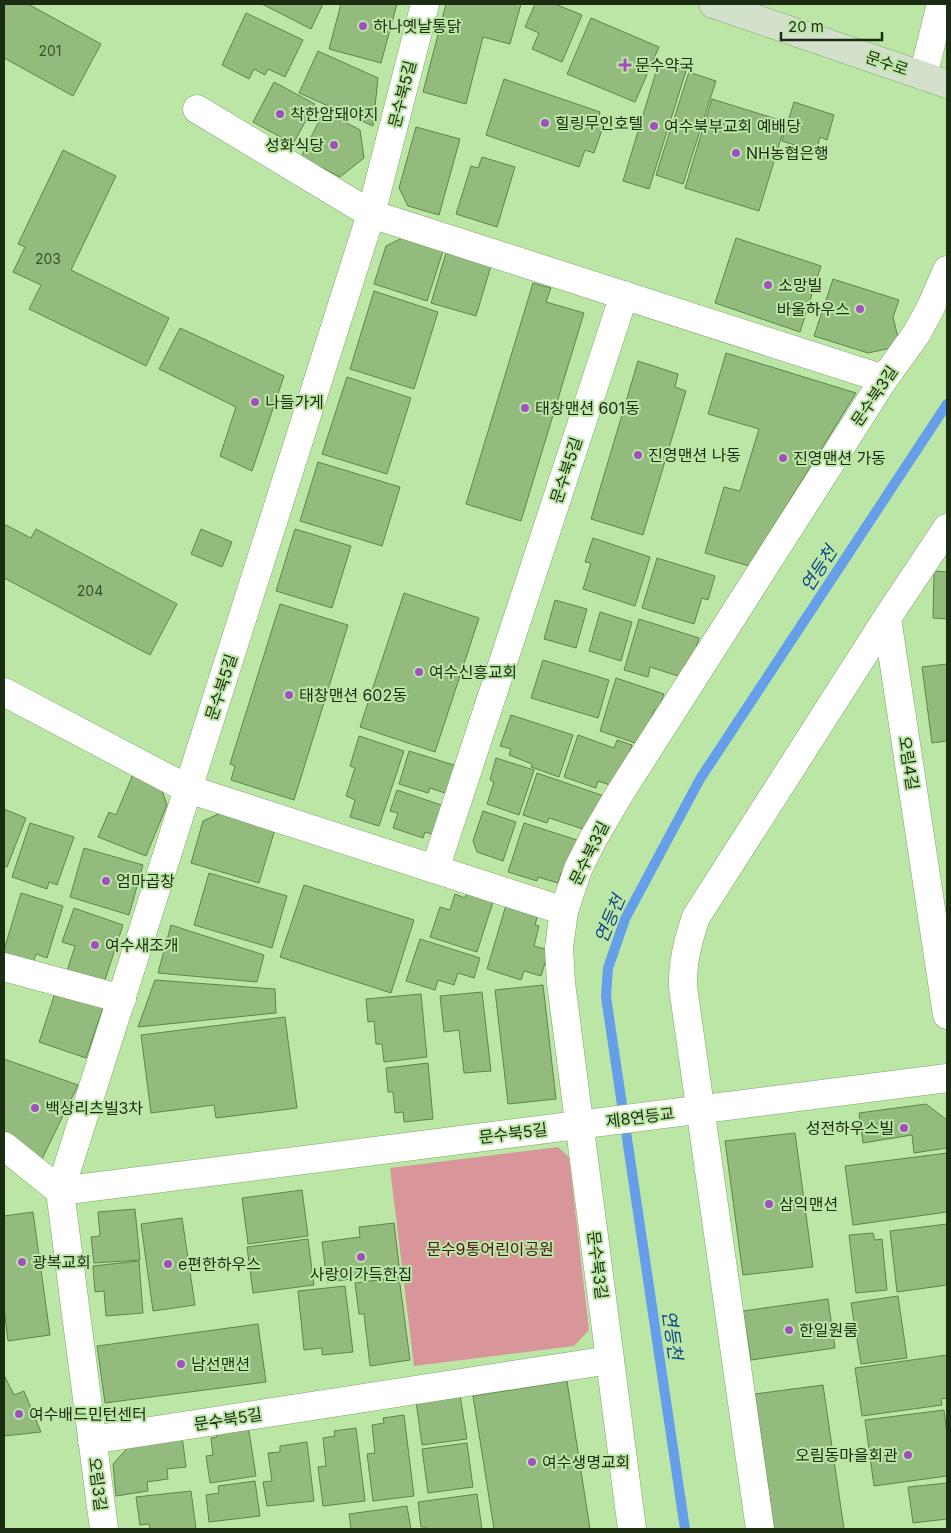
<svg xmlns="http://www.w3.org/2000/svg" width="951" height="1533" font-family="Inter,'Noto Sans KR',sans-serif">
<rect width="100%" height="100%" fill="#bce6a6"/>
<polygon fill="#d8969a" points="558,1147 569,1157 589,1330 574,1346 414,1366 390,1168"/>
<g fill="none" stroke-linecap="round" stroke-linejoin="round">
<polyline stroke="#659ee9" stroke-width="10" points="685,1529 606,997 608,968 625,919 700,779 947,404"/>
</g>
<g fill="#92bb7d" stroke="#5f854a">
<polygon points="4,4 28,4 101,44 73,96 4,58"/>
<polygon points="262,4 323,4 311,29"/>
<polygon points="341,4 397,4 381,63 329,49"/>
<polygon points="446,4 521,4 510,44 483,37 466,104 423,92"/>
<polygon points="535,4 555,4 582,15 562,62 532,49 539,33 525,27"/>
<polygon points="246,13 303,40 285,77 268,69 265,75 254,69 249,79 222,65"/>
<polygon points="591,18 659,47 635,102 567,74"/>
<polygon points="318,51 378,78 373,126 299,93"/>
<polygon points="659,62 686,71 649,189 623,181"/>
<polygon points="689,72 716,81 683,184 656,175"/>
<polygon points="504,79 600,112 597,122 604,124 594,153 585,150 579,167 486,135"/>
<polygon points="274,82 315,104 293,144 253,122"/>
<polygon points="712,99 786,122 759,211 685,188"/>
<polygon points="794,102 834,115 827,140 820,137 816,152 782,141"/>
<polygon points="324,111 360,130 364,158 340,177 301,157"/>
<polygon points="416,127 460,139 439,215 408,206 399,188"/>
<polygon points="63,150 116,176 71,270 169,318 146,366 29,309 41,285 13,272 25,247 18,244"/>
<polygon points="482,157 515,167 497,227 456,214 471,166 478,168"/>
<polygon points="410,234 445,245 427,301 374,284 386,246"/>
<polygon points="736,238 821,266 800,332 715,303"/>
<polygon points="446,253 491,266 476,316 431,303"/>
<polygon points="833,279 899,300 893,317 900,346 868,353 814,336"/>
<polygon points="533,283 551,288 546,302 584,313 521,521 466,504"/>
<polygon points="374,291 438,312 414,389 350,369"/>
<polygon points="180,328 284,376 252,471 220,456 236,407 159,369"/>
<polygon points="726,353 856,393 749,566 705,553 724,487 740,491 759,429 708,414"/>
<polygon points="638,361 678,374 675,387 686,391 643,535 591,519"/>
<polygon points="347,377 411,398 387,474 322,454"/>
<polygon points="318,462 400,487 382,546 300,521"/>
<polygon points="4,524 31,538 36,529 177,604 150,655 4,578"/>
<polygon points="201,529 232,542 222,567 191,554"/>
<polygon points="295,529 351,546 332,608 276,591"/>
<polygon points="593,538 650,557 635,606 583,589 591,563 585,562"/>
<polygon points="657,558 715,576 708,600 702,598 694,624 642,608"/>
<polygon points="934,571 947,572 947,619 933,618"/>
<polygon points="404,593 479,618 435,752 360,727"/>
<polygon points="555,600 587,609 576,648 544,639"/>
<polygon points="280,604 348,625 294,800 231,780 235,766 230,764"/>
<polygon points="600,612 632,622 621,661 589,651"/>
<polygon points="639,619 699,638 691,665 685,664 681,677 650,667 648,677 624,670"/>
<polygon points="543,660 609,680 598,718 531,698"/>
<polygon points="947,664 947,741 932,743 922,667"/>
<polygon points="616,678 664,694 658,711 654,710 646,735 638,744 600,731"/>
<polygon points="511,715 573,735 559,777 531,767 532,764 509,755 511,749 500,746"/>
<polygon points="578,735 614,748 617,740 632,745 620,781 613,786 598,781 596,788 564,777"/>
<polygon points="359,736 404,751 379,826 350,817 355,800 346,796 355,768 350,766"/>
<polygon points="409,751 457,766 448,794 430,788 428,793 399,784"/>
<polygon points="496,758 534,770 519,815 487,804 494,782 490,780"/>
<polygon points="537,773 604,796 592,832 549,818 547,823 523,815"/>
<polygon points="133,774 160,785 167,805 146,856 98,837 109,812 116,815"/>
<polygon points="397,790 444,806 435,835 425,832 423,838 393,828 398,813 390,811"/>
<polygon points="4,809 26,818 7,867 4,866"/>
<polygon points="225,811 276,826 259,883 191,863 203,821"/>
<polygon points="483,811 516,822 503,861 477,852 473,841"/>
<polygon points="30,823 74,837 57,885 49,882 47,889 12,877"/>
<polygon points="524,823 577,840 566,875 561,873 558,883 538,877 537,881 508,872"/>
<polygon points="84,848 143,865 129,915 70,897"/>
<polygon points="209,873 287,896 272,948 194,925"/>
<polygon points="304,885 414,920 391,993 280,957"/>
<polygon points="468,890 494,899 477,952 430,937 440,907 450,910 455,894 465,898"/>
<polygon points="21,893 63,906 47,958 36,954 33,963 4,954 4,950"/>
<polygon points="506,905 538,914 535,925 539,926 534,946 549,950 541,976 524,971 521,980 487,969"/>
<polygon points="74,908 123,925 104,983 67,971 75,946 62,942"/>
<polygon points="171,925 264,955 257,982 158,973"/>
<polygon points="420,939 480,958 474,978 458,973 454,985 438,980 435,990 406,981"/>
<polygon points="155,980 275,989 276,1013 138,1027"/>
<polygon points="543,985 556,1099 508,1104 495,990"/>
<polygon points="56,990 104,1005 86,1058 39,1042"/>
<polygon points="482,992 491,1071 464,1073 459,1030 444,1032 440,996"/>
<polygon points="421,994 427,1057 384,1062 382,1044 376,1044 374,1021 368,1022 366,999"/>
<polygon points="285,1017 297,1108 216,1118 214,1105 151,1113 141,1035"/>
<polygon points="4,1059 78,1085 41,1161 4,1132"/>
<polygon points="428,1063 433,1119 404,1122 403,1112 395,1113 393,1092 388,1092 386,1068"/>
<polygon points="926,1104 947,1120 947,1148 914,1153 912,1135 863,1143 859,1113"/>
<polygon points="795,1133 813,1267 743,1275 725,1141"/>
<polygon points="947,1153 947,1212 853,1225 845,1166"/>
<polygon points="302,1190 308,1236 248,1244 242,1198"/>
<polygon points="135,1209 140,1260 94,1263 91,1237 100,1236 98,1212"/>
<polygon points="33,1212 50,1335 8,1341 4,1308 4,1216"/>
<polygon points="182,1218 195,1305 153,1311 141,1224"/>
<polygon points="394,1223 400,1273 327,1282 322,1242 360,1237 359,1227"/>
<polygon points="947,1224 947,1285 897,1292 890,1231"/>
<polygon points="873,1233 875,1240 882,1239 887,1290 856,1293 849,1235"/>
<polygon points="308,1239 314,1285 253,1293 247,1247"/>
<polygon points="139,1261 143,1313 106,1316 104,1291 95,1292 93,1266"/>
<polygon points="399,1277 410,1360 370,1366 364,1314 359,1314 355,1283"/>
<polygon points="345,1286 353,1352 322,1355 322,1348 304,1350 298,1291"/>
<polygon points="898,1296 907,1358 861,1364 851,1303"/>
<polygon points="828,1299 835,1348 751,1360 743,1311"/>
<polygon points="258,1324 266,1382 105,1403 97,1346"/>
<polygon points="947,1355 947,1398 941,1399 942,1405 862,1416 855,1368"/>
<polygon points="4,1375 14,1395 24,1391 41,1432 4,1436"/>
<polygon points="567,1381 590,1529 494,1529 473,1396"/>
<polygon points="823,1385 844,1529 774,1529 755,1394"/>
<polygon points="460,1395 467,1439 422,1445 416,1401"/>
<polygon points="944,1410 947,1434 947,1476 874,1486 865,1420"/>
<polygon points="404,1415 414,1496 373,1501 367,1454 375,1453 372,1425 384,1423 383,1418"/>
<polygon points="248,1425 256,1476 210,1483 206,1456 213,1455 211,1438 217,1437 216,1430"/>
<polygon points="356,1428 365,1501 323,1506 318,1467 326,1466 323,1438 335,1436 334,1431"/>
<polygon points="182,1436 186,1467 167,1469 168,1479 147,1482 148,1491 116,1496 113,1464 132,1443"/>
<polygon points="307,1442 314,1501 267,1506 263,1482 272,1481 268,1453 280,1452 280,1446"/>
<polygon points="467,1443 473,1487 428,1493 422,1449"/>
<polygon points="255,1481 260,1516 209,1522 206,1495 219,1493 218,1486"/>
<polygon points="947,1483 947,1519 913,1523 908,1487"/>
<polygon points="191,1491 196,1529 150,1529 149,1524 140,1525 136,1497"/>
<polygon points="477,1494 482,1529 427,1529 426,1527 421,1527 418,1502"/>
<polygon points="407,1506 411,1529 351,1529 349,1514"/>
</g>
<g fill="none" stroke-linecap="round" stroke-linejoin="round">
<g stroke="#7da568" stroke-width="29">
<g id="street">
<polyline points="923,76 941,4"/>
<polyline points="197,109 371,214 884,379"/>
<polyline points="947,528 887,618 947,1015"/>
<polyline points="4,692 188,789 564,911"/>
<polyline points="435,869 624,295"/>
<polyline points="4,967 122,999"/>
<polyline points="4,1146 60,1191 947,1078"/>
<polyline points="92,1440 610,1360"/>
<polyline points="104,1529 60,1191 371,214 425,4"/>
<polyline points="632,1529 561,983 559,948 564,911 578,869 593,839 620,793 884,379 917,333 931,307 947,270"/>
<path d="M760,1529L683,987C682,963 688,940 696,917L887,618"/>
</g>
</g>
<g stroke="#7da568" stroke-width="29">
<polyline id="secondary" points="713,4 947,84"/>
</g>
<use href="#street" stroke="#fff" stroke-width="28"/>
<use href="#secondary" stroke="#d3e0cc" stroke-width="28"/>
</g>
<g fill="#a050c0" stroke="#bce6a6" stroke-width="2">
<circle cx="363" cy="26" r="5"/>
<path d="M622.5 57.5h5v5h5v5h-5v5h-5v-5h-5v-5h5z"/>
<circle cx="280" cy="114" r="5"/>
<circle cx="545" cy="123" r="5"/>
<circle cx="654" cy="126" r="5"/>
<circle cx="334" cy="145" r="5"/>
<circle cx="736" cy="153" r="5"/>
<circle cx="768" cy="285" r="5"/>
<circle cx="860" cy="309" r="5"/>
<circle cx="255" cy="402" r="5"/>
<circle cx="525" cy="408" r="5"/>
<circle cx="638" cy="455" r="5"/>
<circle cx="783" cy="458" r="5"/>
<circle cx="419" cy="672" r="5"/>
<circle cx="289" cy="695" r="5"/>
<circle cx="106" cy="881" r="5"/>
<circle cx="95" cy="945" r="5"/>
<circle cx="35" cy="1108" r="5"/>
<circle cx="904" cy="1128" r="5"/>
<circle cx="769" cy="1204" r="5"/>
<circle cx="361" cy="1257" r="5"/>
<circle cx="22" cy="1262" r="5"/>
<circle cx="168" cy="1264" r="5"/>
<circle cx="789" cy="1330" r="5"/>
<circle cx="181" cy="1364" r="5"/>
<circle cx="19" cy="1414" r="5"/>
<circle cx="908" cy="1455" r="5"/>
<circle cx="532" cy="1462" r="5"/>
</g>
<g text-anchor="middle" stroke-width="4" stroke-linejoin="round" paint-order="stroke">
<g font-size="14" fill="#3a502e">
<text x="50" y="56">201</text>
<text x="48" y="264">203</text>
<text x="90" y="596">204</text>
</g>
<g font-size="16" fill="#1c2c13" stroke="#bce6a6" text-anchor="start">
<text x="373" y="32">하나옛날통닭</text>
<text x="635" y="71">문수약국</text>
<text x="290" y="120">착한암돼야지</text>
<text x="555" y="129">힐링무인호텔</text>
<text x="664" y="132">여수북부교회 예배당</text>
<text x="324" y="151" text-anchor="end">성화식당</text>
<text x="746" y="159">NH농협은행</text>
<text x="778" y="291">소망빌</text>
<text x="850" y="315" text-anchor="end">바울하우스</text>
<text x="265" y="408">나들가게</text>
<text x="535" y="414">태창맨션 601동</text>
<text x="648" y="461">진영맨션 나동</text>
<text x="793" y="464">진영맨션 가동</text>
<text x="429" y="678">여수신흥교회</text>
<text x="299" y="701">태창맨션 602동</text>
<text x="116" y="887">엄마곱창</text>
<text x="105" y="951">여수새조개</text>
<text x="45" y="1114">백상리츠빌3차</text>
<text x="894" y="1134" text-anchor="end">성전하우스빌</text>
<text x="779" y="1210">삼익맨션</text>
<text x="32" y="1268">광복교회</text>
<text x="178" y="1270">e편한하우스</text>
<text x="361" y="1280" text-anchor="middle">사랑이가득한집</text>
<text x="799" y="1336">한일원룸</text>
<text x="191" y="1370">남선맨션</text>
<text x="29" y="1420">여수배드민턴센터</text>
<text x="898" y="1461" text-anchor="end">오림동마을회관</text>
<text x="542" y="1468">여수생명교회</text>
</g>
<g font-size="16" fill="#1c2c13" stroke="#bce6a6">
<text transform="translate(887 63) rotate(19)" y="6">문수로</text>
<text transform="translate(402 94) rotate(-76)" y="6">문수북5길</text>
<text transform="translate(874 396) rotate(-56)" y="6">문수북3길</text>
<text transform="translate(566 470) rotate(-72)" y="6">문수북5길</text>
<text transform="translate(221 687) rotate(-72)" y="6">문수북5길</text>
<text transform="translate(909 763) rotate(81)" y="6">오림4길</text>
<text transform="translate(589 853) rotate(-64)" y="6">문수북3길</text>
<text transform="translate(640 1117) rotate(-7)" y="6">제8연등교</text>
<text transform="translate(513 1133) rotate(-7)" y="6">문수북5길</text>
<text transform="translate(598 1265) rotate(83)" y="6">문수북3길</text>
<text transform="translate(228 1419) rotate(-9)" y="6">문수북5길</text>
<text transform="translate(98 1484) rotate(83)" y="6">오림3길</text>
</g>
<g font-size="16" fill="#50101b" stroke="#bce6a6">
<text x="490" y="1255">문수9통어린이공원</text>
</g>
<g font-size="18" font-style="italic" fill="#0f498c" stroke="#bce6a6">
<text transform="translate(819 569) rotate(-57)" y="6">연등천</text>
<text transform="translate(610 919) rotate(-67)" y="6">연등천</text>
<text transform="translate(672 1335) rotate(82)" y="6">연등천</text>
</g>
</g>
<rect width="951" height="1533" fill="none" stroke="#1c2c13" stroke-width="10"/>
<path d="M781 32v8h101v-8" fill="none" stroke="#1c2c13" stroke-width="2.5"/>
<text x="788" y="32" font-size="15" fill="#1c2c13" stroke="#bce6a6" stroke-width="4" paint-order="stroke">20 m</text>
</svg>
